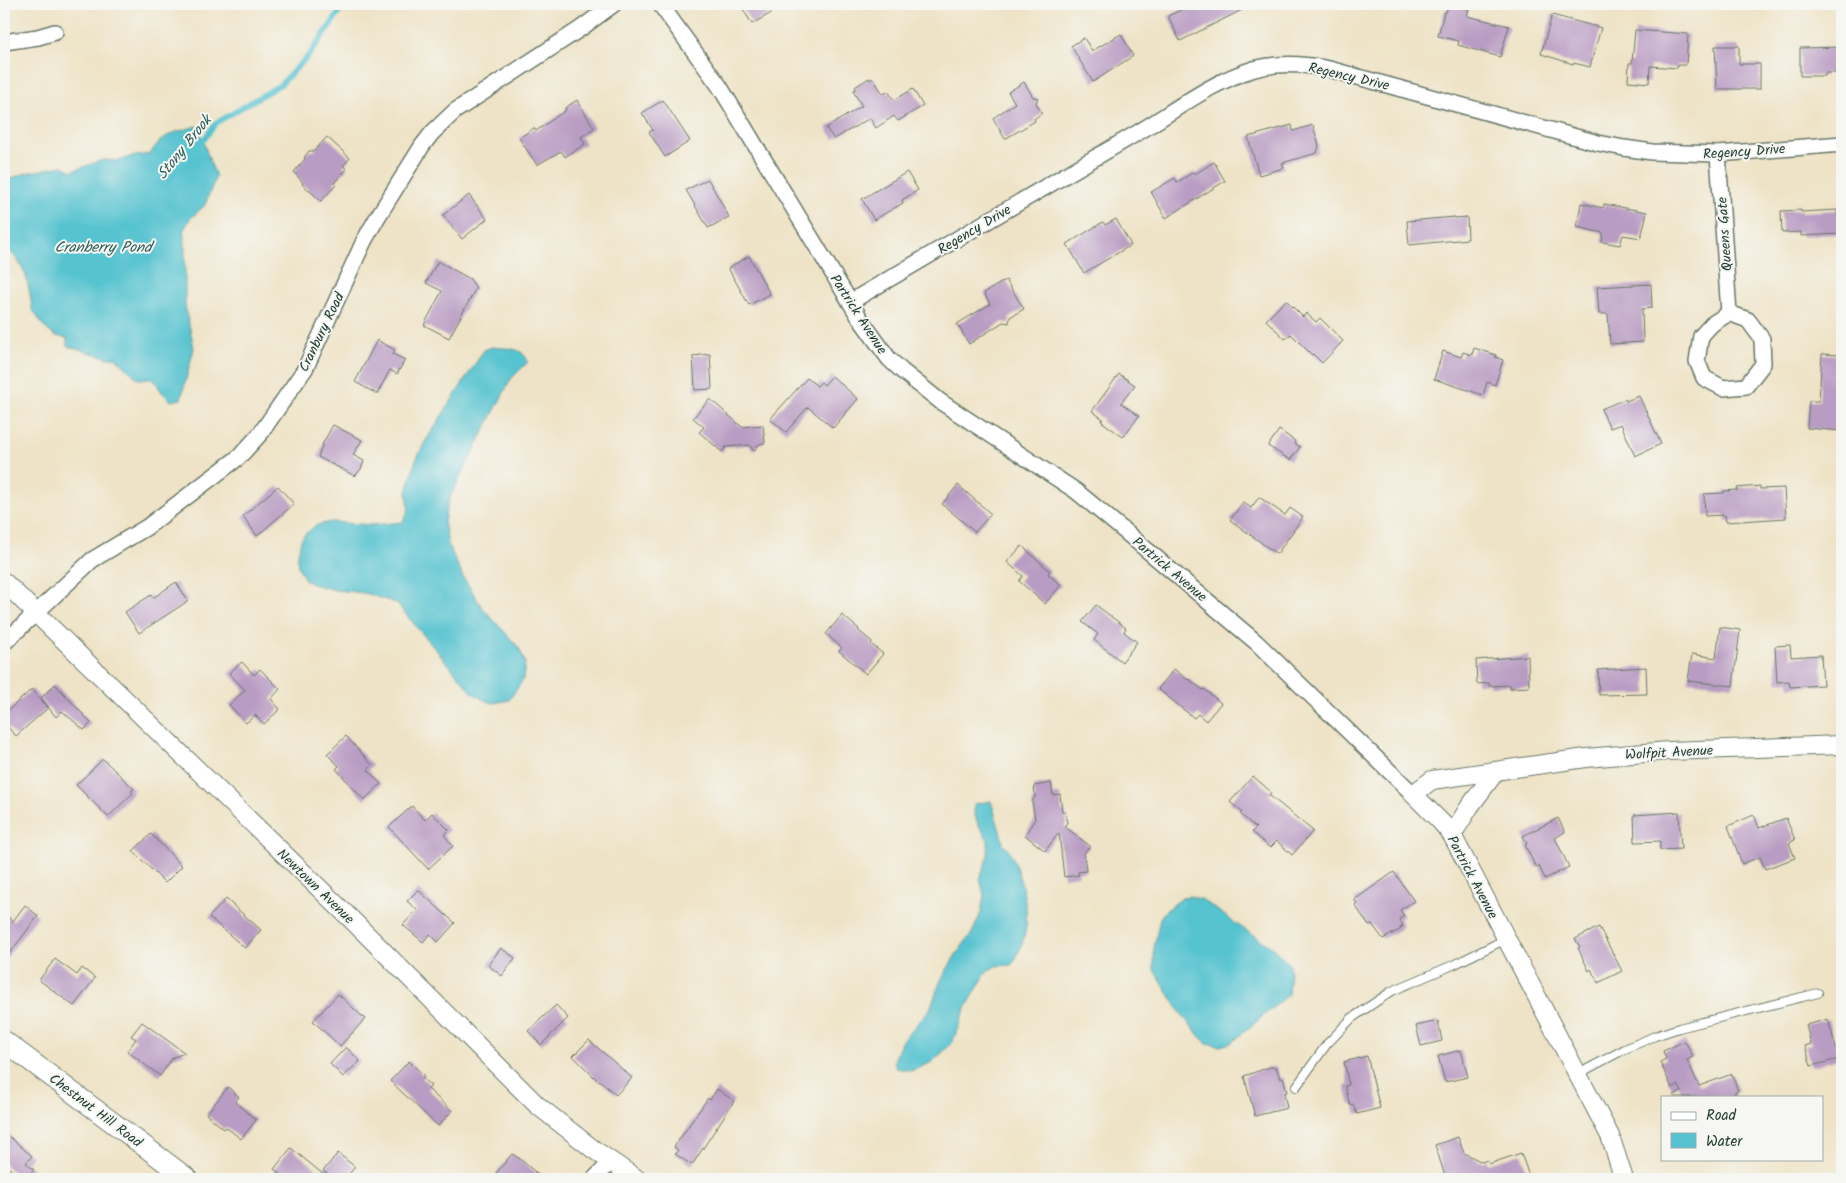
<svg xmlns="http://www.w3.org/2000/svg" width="1846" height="1183" font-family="Kalam,sans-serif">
<rect width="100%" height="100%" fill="#f6f6f2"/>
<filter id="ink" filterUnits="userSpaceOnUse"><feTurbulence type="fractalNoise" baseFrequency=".02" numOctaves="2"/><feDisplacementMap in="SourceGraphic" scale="10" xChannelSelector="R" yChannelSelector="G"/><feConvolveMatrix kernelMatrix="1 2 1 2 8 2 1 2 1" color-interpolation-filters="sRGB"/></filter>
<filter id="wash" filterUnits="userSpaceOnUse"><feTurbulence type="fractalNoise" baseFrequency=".0096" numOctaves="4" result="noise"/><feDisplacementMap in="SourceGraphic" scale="20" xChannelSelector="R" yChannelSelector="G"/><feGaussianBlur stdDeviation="1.12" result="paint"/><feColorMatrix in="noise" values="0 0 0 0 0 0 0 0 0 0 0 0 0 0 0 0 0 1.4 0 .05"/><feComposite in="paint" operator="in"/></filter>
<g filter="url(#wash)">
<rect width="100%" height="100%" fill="#eee3c6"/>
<g fill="#57c3d0" stroke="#3b8082">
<path d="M197,126C205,142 208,160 216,176L205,205L190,219L183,231L185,242V305L194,348L181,399L171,401L161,391L153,378L138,379L115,357L109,358L67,346V338L55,336L44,327L32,309L30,294L26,276L20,264L11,252H4V181L26,173L63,166L72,171L102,160L120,161L129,157L150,154C162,134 175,132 197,126Z"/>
<path d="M492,347C507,349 523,346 528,362L511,379L451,495L446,511L444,522L448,544L463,577L482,607L519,648L525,662L523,679L519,686L509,700L494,703L486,701L473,693L396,603L364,593L335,590L312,584L305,580L298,566L297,558L301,540L305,534L317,525L332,522L373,525L403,522L409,508L407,493L415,462L425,442L484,350Z"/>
<path d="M991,801L1003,841L1002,844C1011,850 1014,860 1017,870C1029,906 1032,932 1012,965L995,966L986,973L965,1010L952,1043L943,1052L930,1063L911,1071L896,1068L894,1061L901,1042L930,1009L940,982L955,956L972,933L981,913L984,895L980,879L988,855V840L977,822L974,812V804Z"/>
<polygon points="1189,896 1203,900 1235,923 1273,948 1289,964 1290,972 1288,995 1231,1043 1220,1046 1207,1043 1201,1038 1180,1012 1154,970 1154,947 1160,918 1164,912 1182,898"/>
</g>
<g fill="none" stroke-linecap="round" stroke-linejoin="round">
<polyline stroke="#57c3d0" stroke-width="5.5" points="199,146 216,123 281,84 310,54 339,13 339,4"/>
</g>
<g id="blocks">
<g fill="#b99cc3">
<polygon points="740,4 787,4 752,24"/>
<polygon points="1193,4 1254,4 1180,41 1168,16"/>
<polygon points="1449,4 1469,9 1467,16 1509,26 1500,57 1458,45 1459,41 1438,36 1444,12 1446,12"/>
<polygon points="1552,15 1601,28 1590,67 1574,63 1573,64 1541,54"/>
<polygon points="1635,30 1688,34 1686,65 1677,65 1677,68 1650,66 1649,83 1628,81 1629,63 1632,63"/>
<polygon points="1121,34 1133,56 1093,82 1071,46 1084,38 1092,51"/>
<polygon points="1715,46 1739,46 1739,64 1760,64 1760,89 1717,89"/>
<polygon points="1842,47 1842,73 1825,73 1825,76 1800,76 1800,48"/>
<polygon points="869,78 870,80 873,78 883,94 888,91 894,100 913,89 923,106 898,121 894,116 876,128 870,118 834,139 826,128 862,106 853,91 856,89 855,87"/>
<polygon points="1024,82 1033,97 1038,98 1036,103 1042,113 1034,119 1035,121 1005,139 993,118 1015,103 1008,92"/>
<polygon points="577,100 594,128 581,137 585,144 565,157 561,151 537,165 519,138 534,128 536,131 566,110 565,108"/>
<polygon points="663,100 690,141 665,157 649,132 653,130 642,113"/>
<polygon points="1292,125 1293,131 1313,125 1319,146 1317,153 1282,163 1284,168 1259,175 1248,137"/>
<polygon points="327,137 350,158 343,166 347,169 334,183 336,185 321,201 302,184 303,183 294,172 305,159 305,156 309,151 314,151"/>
<polygon points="1214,162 1225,181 1166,218 1151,192 1175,178 1177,182 1194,172 1195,174"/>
<polygon points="907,172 918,190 902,200 903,203 874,220 862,199"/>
<polygon points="708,179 729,217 708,228 686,190"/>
<polygon points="469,195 487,219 462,239 443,215"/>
<polygon points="1581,203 1603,208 1604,204 1647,212 1641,238 1623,235 1620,245 1602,242 1603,233 1577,227"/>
<polygon points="1801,210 1801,212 1837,210 1838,234 1801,236 1801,232 1782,233 1781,211"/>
<polygon points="1455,217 1455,218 1467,217 1468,239 1409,245 1407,221"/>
<polygon points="1116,219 1131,245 1084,273 1067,244 1103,222 1105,225"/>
<polygon points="749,256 770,294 749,305 728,268"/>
<polygon points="438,261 470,279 476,288 449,338 424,325 442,291 426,283"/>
<polygon points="1006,280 1024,309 1010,317 1009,323 1003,322 969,344 957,324 990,304 984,293"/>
<polygon points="1651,284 1652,308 1642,309 1643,342 1610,344 1608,314 1599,314 1597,287"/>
<polygon points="1286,300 1303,317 1306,313 1316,322 1320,318 1343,341 1322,363 1313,354 1312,355 1291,334 1285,339 1266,320"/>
<polygon points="377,340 395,350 393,354 405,360 397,374 390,370 377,394 355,382"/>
<polygon points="1474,348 1496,355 1495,357 1503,360 1495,385 1487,382 1483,395 1434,379 1443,351 1461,357 1463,352 1472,355"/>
<polygon points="710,354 712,389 695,390 693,356"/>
<polygon points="1822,354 1842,355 1842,431 1807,428 1809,401 1819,401"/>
<polygon points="1119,374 1135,385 1121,403 1139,416 1123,437 1101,421 1103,419 1092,411"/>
<polygon points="832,376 858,399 833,428 808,407 786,432 770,419 807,378 817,386 821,382 824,385"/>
<polygon points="1639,396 1661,444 1635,456 1621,424 1610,428 1601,409 1625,399 1626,401"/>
<polygon points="710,399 742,427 763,425 765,443 759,444 754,451 749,445 726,447 722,452 699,432 704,427 693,418"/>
<polygon points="333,425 362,440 353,455 364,461 361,469 355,476 318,457 323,443"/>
<polygon points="1279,430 1295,441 1294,443 1300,447 1290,460 1268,446"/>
<polygon points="958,485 991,514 975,532 942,504"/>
<polygon points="278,486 294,504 257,536 243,516"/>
<polygon points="1760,486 1760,489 1784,488 1786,518 1726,522 1725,515 1705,516 1704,494 1724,493 1724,491 1738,490 1737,488"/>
<polygon points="1259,497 1285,515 1290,508 1303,517 1277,554 1230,520 1243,502 1251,508"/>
<polygon points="1022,546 1050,571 1048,574 1061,585 1045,604 1019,581 1023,576 1007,562"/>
<polygon points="176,582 188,601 139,633 125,612 151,595 153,598"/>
<polygon points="1096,605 1126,628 1124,632 1137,642 1122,662 1094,640 1098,634 1082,622"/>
<polygon points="842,615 859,629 858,630 872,642 871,644 883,654 866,674 839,651 842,648 826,634"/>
<polygon points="1720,627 1740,630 1733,686 1688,681 1692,654 1716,658"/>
<polygon points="1790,645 1791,657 1821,655 1823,685 1790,687 1789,681 1777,682 1775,646"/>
<polygon points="1528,656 1529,687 1510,688 1510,685 1489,686 1489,683 1477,684 1476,660"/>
<polygon points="242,662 254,675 260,669 280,689 271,699 280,709 264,724 255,715 246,723 229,705 245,690 229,673"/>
<polygon points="1646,667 1647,694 1599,695 1598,670"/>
<polygon points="1174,669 1188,680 1189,679 1203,690 1204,689 1221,703 1206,721 1198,714 1194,718 1158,689"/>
<polygon points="55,684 91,723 84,730 62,711 56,717 41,698"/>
<polygon points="32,689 48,708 16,736 4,723 4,714"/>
<polygon points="346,736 372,765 368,770 381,784 364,800 336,769 339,766 327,754"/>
<polygon points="103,759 134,789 131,791 133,793 108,817 76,785"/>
<polygon points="1253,776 1271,792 1269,795 1313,831 1292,855 1277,841 1270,848 1252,832 1256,828 1240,814 1242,812 1230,802"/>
<polygon points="1051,783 1053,795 1060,794 1062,812 1065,812 1067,823 1064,826 1090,846 1084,853 1086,871 1078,872 1079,875 1064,877 1059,833 1045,851 1025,835 1035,819 1032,801 1035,797 1034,786"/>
<polygon points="412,806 425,820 432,813 449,830 444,835 453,846 428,869 389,827"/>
<polygon points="1679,812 1681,849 1660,850 1660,841 1635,842 1634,815"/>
<polygon points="1754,815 1759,828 1786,818 1795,840 1789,843 1795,858 1765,869 1760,857 1742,864 1728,826"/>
<polygon points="1558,818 1565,832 1555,838 1569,867 1545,879 1539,866 1536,868 1525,845 1527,844 1523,836"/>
<polygon points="151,834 182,866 165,883 133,851"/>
<polygon points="1394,872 1414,901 1400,910 1404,916 1399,919 1403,926 1400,928 1401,929 1383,939 1372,924 1369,926 1355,905 1357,903 1354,900"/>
<polygon points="418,890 455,923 438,942 430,934 423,942 403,925 417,910 407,901"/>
<polygon points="226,899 261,930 245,948 209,917"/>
<polygon points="25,905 38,916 4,961 4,914 13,921"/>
<polygon points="1599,927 1622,971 1598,983 1591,969 1589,971 1578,948 1580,947 1575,939"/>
<polygon points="501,948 515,958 502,976 488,965"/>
<polygon points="55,959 77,975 82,968 95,978 74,1006 39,980"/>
<polygon points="338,994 365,1019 340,1046 313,1021"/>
<polygon points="556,1005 568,1018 541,1045 528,1031"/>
<polygon points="1828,1019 1839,1059 1811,1066 1805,1046 1811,1044 1806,1025"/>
<polygon points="1438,1021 1442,1041 1421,1046 1416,1026"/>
<polygon points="142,1022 185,1053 173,1057 160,1076 127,1051 136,1039 131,1036"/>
<polygon points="589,1040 632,1078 616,1095 599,1080 598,1081 573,1056"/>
<polygon points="1685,1041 1693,1057 1687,1060 1699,1086 1732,1074 1738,1091 1734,1093 1735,1097 1674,1097 1673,1095 1682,1092 1678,1085 1672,1088 1660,1062 1666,1059 1663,1051"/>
<polygon points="346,1047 360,1061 343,1077 330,1064"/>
<polygon points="1461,1050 1468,1077 1445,1082 1438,1056"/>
<polygon points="1367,1056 1380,1108 1357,1114 1353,1104 1350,1105 1345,1086 1349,1085 1344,1062"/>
<polygon points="409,1061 424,1076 422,1078 431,1086 428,1089 452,1111 438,1126 390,1081"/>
<polygon points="1270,1067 1276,1067 1280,1078 1283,1077 1287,1092 1284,1093 1287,1108 1255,1116 1244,1076"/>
<polygon points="228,1087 239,1097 235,1102 256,1120 241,1139 226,1127 224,1129 206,1114"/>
<polygon points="717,1089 734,1101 692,1165 675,1154 678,1150 674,1147 708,1098 710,1100"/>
<polygon points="4,1132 32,1156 26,1163 34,1170 26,1179 22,1179 4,1164"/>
<polygon points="1458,1137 1464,1153 1482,1162 1487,1160 1489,1164 1521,1153 1529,1176 1520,1179 1446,1179 1435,1145"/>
<polygon points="291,1148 329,1179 286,1179 274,1169"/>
<polygon points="338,1153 355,1167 345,1179 334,1179 323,1171"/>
<polygon points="512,1154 520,1159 543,1179 503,1179 496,1173"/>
</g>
</g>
</g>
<g filter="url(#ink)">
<use href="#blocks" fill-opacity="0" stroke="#677767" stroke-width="1"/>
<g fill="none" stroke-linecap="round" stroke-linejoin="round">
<g stroke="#677767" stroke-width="10">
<g id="service">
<polyline points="1578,1074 1625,1049 1655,1036 1679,1028 1818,993"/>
<polyline points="1296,1087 1327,1044 1352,1018 1392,991 1453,965 1506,939"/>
</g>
</g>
<g stroke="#677767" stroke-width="18">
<g id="minor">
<polyline points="660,4 720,87 861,320 889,359 902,371 941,402 1076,491 1122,529 1256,642 1413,794"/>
<polyline points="4,42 38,37 55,32"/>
<polyline points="1718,154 1729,313"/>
<path d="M850,302C944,246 1038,191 1132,136C1172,113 1210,82 1254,69C1279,62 1305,64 1329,69L1598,143L1624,148L1652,152L1718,154L1842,144"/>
<polygon points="1729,313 1748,320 1762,339 1763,364 1746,386 1723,388 1704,378 1697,361 1701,336 1712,324"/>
<polyline points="4,643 92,560 147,527 239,457 260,434 305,369 364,241 377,218 422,146 432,133 455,111 580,29 614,4"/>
<polyline points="594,1179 611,1162"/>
</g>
</g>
<g stroke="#677767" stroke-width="20">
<g id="tertiary">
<polyline points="4,582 353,921 537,1105 593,1149 637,1179"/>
<polyline points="1452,835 1470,806 1496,771"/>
<polyline points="1624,1179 1610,1136 1452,835 1442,823 1413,794 1432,780 1586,758 1668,751 1842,745"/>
</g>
</g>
<g stroke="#677767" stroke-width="22">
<polyline id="secondary" points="4,1041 188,1179"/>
</g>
<use href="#service" stroke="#fff" stroke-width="8"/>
<use href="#minor" stroke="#fff" stroke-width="15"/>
<use href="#tertiary" stroke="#fff" stroke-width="18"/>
<use href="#secondary" stroke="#fff" stroke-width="20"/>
</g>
</g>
<g text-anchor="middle" stroke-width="4" stroke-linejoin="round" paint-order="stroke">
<g font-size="14" fill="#1f3d34" stroke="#f6f6f2">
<text transform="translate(1349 76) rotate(13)" y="5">Regency Drive</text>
<text transform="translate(1744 151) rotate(-4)" y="5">Regency Drive</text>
<text transform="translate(974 229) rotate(-31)" y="5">Regency Drive</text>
<text transform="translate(1724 234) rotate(-94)" y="5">Queens Gate</text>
<text transform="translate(859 314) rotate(57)" y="5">Partrick Avenue</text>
<text transform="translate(321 332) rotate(-64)" y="5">Cranbury Road</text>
<text transform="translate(1170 569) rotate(40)" y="5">Partrick Avenue</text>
<text transform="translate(1669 752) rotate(-3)" y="5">Wolfpit Avenue</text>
<text transform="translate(1473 877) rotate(62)" y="5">Partrick Avenue</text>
<text transform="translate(316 886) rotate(44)" y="5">Newtown Avenue</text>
<text transform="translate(96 1110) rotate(37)" y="5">Chestnut Hill Road</text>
</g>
<g font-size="15" font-style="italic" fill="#2d5e5b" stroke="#f6f6f2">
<text transform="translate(184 147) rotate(-51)" y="5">Stony Brook</text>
<text x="103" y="252">Cranberry Pond</text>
</g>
</g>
<rect width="1846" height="1183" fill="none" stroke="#f6f6f2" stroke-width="20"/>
<rect x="1661" y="1096" width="162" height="65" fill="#f6f6f2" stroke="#a0aca6"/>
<rect x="1671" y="1112" width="25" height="8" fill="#ffffff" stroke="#a0aca6"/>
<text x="1706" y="1120" font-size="15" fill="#1f3d34">Road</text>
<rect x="1671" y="1133" width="25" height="15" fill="#57c3d0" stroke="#a0aca6"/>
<text x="1706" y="1146" font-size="15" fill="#1f3d34">Water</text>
</svg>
